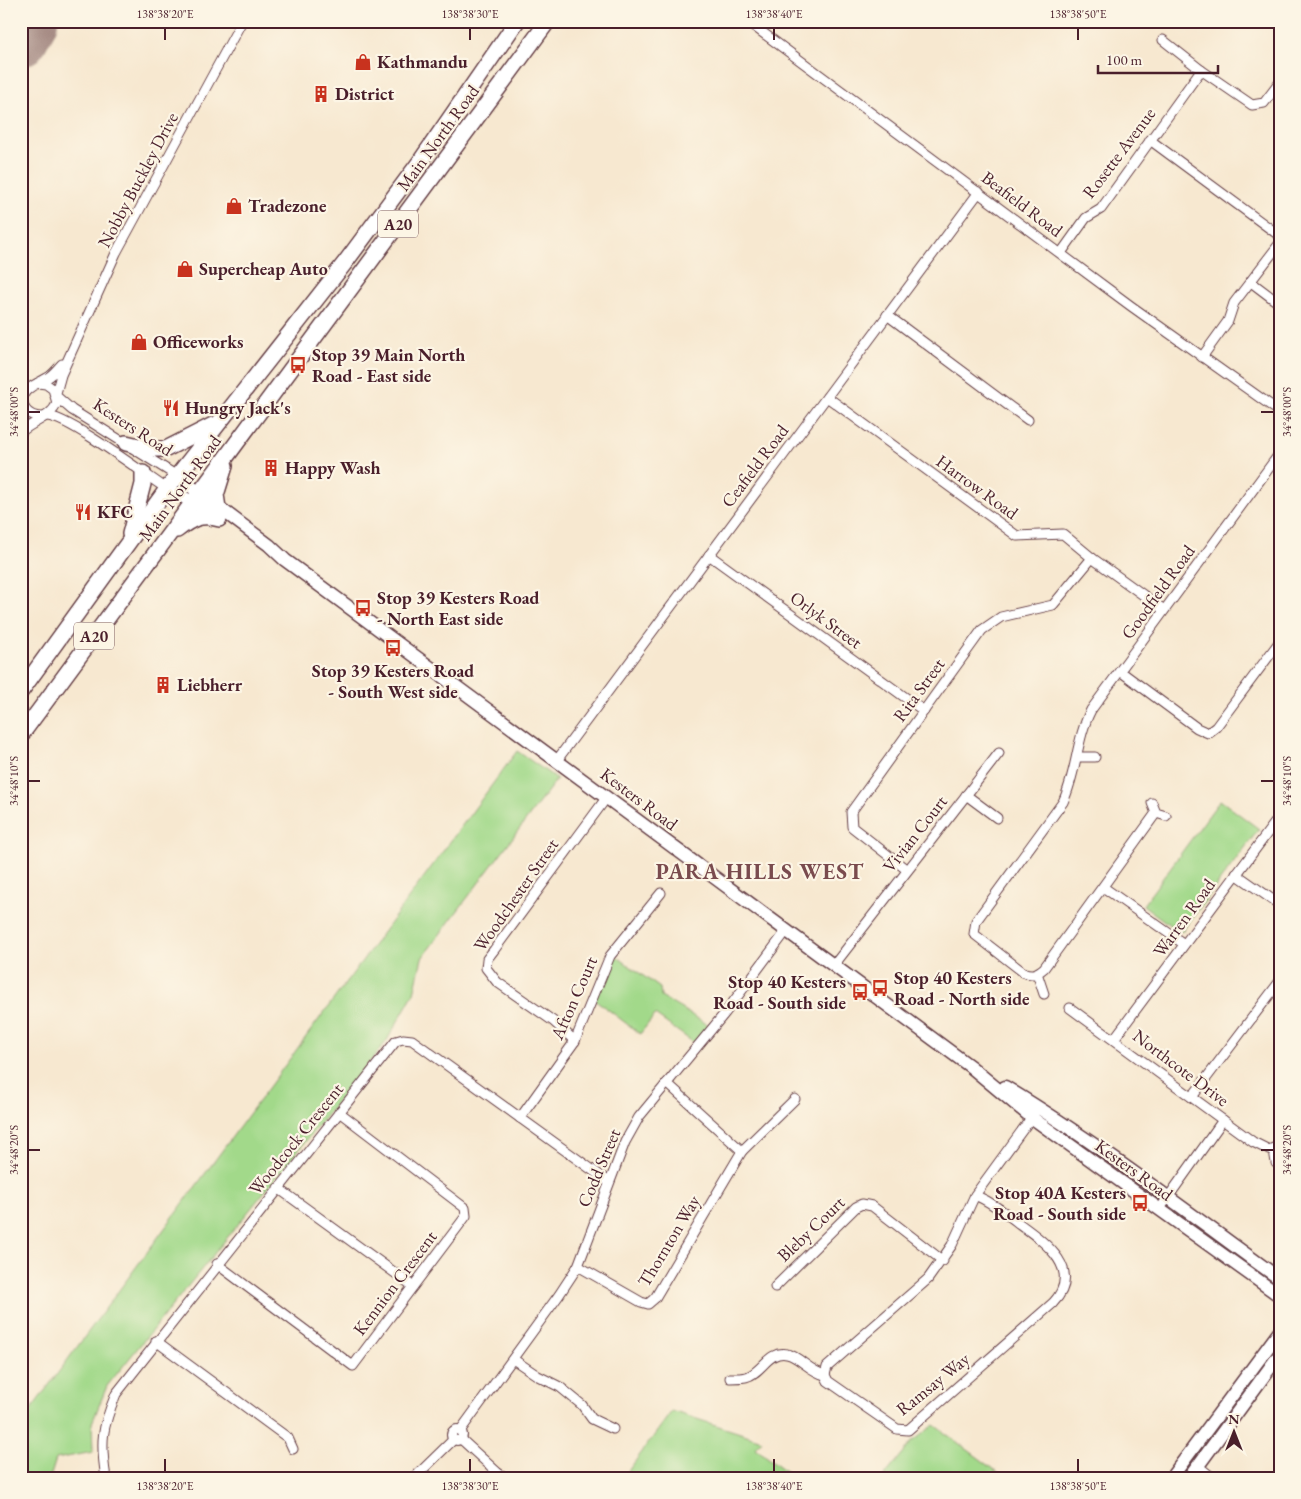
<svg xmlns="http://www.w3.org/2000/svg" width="1301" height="1499" font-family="'EB Garamond',serif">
<rect width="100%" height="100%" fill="#fcf5e5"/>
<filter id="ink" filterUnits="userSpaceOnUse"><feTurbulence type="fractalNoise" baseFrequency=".02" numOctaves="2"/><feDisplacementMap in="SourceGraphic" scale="10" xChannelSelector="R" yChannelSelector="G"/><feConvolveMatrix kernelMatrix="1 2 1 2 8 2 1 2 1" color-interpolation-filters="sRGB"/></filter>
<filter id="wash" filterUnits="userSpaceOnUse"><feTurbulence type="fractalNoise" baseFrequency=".0096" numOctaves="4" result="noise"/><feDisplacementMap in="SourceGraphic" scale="20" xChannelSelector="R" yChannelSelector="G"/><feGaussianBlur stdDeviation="1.12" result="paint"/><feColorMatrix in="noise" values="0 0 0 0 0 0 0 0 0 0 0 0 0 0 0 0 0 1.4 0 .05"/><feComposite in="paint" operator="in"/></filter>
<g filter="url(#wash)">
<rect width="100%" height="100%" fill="#f7e8d0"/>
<g fill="#a2d98a" stroke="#767c5a">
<polygon points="517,751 557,779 422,958 414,993 386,1042 107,1386 92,1423 93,1452 56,1459 50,1478 21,1478 21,1423"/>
<polygon points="1220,800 1259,829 1183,930 1179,932 1143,905"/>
<polygon points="612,953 660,988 661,997 712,1027 697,1045 655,1015 640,1034 593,998"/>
<polygon points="672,1411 762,1440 755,1448 795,1478 623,1478"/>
<polygon points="934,1425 1006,1478 883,1478 912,1442"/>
</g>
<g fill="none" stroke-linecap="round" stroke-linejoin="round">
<polyline stroke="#a0847e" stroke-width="21" points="21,37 30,21"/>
<polyline stroke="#a0847e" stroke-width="54" points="21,39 31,21"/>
</g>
</g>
<g filter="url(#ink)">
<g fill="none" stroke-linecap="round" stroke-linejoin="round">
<g stroke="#643d44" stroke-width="11">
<g id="minor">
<polyline points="747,21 1131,306 1280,412"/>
<polyline points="1163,40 1201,70 1252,105 1264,103 1280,82"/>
<polyline points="1150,140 1280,236"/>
<polyline points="1061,253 1086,218 1101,209 1201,70"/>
<polyline points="1251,282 1280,304"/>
<polyline points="887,315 1028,420"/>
<polyline points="1202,357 1228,321 1234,303 1280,243"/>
<polyline points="56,393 61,375 116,253 242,21"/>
<polyline points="57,397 72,410 177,476"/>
<polyline points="827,397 1017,536 1063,534 1092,558 1164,610"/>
<path d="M47,416C69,417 144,474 167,489"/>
<path d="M43,417C36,417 29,415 25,409C15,390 36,385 47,378C53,375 57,369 62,364"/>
<path d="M21,432C32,422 52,417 57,403L53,389L46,384L38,383"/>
<polyline points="709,555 924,711"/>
<polyline points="1120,671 1197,728 1208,733 1216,727 1280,641"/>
<polyline points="1077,757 1095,757"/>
<polyline points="557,760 979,192"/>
<polyline points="966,795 997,818"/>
<polyline points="1152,803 1156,813 1166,816"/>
<path d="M1156,813L1044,968C1037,974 1032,976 1023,972L974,934L976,921L1063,802C1077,772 1076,739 1091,710L1280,453"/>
<polyline points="907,870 852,827 851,812 982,630 1001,617 1053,605 1092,558"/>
<polyline points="1236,874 1280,905"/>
<polyline points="1103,887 1184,944"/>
<polyline points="834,965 999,753"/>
<polyline points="1037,973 1044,994"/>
<polyline points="1070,1008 1253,1142 1269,1150 1280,1145"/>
<polyline points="1114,1039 1280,816"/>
<polyline points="575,1041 553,1021 497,982 486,968 487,959 494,950 607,797"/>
<polyline points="667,1083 742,1151"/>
<polyline points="1192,1097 1280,981"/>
<polyline points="520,1118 575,1041 610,956 661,893"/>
<polyline points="1274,1150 1276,1163"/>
<polyline points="278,1188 413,1286"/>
<path d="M975,1195C991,1202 1004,1212 1017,1222C1043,1241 1085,1269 1053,1303L908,1430L897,1429L828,1381L825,1375L827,1367L928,1279L952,1245L975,1195L1034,1114"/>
<polyline points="1159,1210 1223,1120"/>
<polyline points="217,1264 353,1366 466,1216 465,1208 339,1112"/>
<polyline points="578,1266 641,1302 648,1304 655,1298 742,1151 795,1099"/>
<polyline points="775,1287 856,1207 862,1204 872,1206 943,1261"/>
<polyline points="156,1341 288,1438 293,1449"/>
<polyline points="513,1359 538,1376 560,1387 582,1405 592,1419 613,1429"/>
<path d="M730,1378C735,1378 742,1378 746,1377C762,1373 768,1350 787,1354C799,1356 809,1371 825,1375"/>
<circle cx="457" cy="1435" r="5.5"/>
<polyline points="460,1431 559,1295 578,1266 625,1142 639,1117 725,1013 787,930"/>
<polyline points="461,1439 498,1473 506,1478"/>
<polyline points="1198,1466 1213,1478"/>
<path d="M106,1478C100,1441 102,1428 116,1394L396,1041L403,1039L412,1040L609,1182"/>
<polyline points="143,1478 171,1478"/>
<polyline points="414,1478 453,1440"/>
</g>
</g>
<g stroke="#643d44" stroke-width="15">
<g id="secondary">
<polyline points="177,476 269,545 285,560 971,1067 1031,1117 1280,1296"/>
<polyline points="167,489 193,502 218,518"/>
<path d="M1005,1087C1101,1145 1190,1214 1280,1279"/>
<polyline points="1171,1478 1280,1331"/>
<polyline points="1189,1478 1280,1354"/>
</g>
</g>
<g stroke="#643d44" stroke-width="18">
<g id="trunk">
<polyline points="126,443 152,449 166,449 213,425"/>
<polyline points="218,508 216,495 225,466"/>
<path d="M177,530C191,519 201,513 219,519"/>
<polyline points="130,534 143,484 143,473"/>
<polyline points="21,691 167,489 344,264 419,163 517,21"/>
<polyline points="21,735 548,21"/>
</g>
</g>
<use href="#minor" stroke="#fff" stroke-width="9"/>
<use href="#secondary" stroke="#fff" stroke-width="12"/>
<use href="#trunk" stroke="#fff" stroke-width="15"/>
</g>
</g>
<path fill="none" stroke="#4a1f2b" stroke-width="2" d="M165,28V40M470,28V40M774,28V40M1078,28V40M28,412H40M1261,412H1274M28,781H40M1261,781H1274M28,1150H40M1261,1150H1274M165,1459V1472M470,1459V1472M774,1459V1472M1078,1459V1472"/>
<defs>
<g id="shop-bare" transform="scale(1.35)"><path d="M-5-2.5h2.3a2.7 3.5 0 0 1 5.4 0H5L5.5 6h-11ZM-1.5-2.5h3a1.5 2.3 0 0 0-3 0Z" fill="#c8321e" stroke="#fcf5e5" stroke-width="2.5" paint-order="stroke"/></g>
<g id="building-bare" transform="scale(1.35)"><path d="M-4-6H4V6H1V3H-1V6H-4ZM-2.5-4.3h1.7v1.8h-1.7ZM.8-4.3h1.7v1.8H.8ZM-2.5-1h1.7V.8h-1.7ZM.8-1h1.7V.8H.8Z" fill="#c8321e" stroke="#fcf5e5" stroke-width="2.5" paint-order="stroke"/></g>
<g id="bus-bare" transform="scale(1.35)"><path d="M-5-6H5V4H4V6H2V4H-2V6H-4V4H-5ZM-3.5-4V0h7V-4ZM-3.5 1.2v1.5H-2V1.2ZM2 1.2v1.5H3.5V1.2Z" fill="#c8321e" stroke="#fcf5e5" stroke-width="2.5" paint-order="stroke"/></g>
<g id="restaurant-bare" transform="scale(1.35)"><path d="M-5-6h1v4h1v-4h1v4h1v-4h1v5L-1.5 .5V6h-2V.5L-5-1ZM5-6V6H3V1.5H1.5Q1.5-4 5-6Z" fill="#c8321e" stroke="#fcf5e5" stroke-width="2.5" paint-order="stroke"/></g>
</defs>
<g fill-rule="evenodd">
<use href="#shop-bare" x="363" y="62"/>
<use href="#building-bare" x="321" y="94"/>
<use href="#shop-bare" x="234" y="206"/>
<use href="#shop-bare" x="185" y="269"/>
<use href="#shop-bare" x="139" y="342"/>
<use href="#bus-bare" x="298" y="365"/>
<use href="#restaurant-bare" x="171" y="408"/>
<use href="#building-bare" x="271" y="468"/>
<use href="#restaurant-bare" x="83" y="512"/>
<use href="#bus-bare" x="363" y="608"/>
<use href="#bus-bare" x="393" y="648"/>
<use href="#building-bare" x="163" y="685"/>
<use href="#bus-bare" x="880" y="988"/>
<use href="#bus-bare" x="860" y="992"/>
<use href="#bus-bare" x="1140" y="1203"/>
</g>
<g text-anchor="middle" stroke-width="4.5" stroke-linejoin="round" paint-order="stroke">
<g fill="#fcf5e5" stroke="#7f5f63" stroke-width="1">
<rect x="378" y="210.5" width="40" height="27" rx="4"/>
<rect x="74" y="622.5" width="40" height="27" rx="4"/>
</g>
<g font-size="16" font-weight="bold" fill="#4a1f2b">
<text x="398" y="230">A20</text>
<text x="94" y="642">A20</text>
</g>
<g font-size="18" font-weight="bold" fill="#4a1f2b" stroke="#fcf5e5" text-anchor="start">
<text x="377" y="68">Kathmandu</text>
<text x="335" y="100">District</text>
<text x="248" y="212">Tradezone</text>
<text x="199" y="275">Supercheap Auto</text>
<text x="153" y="348">Officeworks</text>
<text x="312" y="361">Stop 39 Main North<tspan x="312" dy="21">Road - East side</tspan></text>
<text x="185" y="414">Hungry Jack's</text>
<text x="285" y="474">Happy Wash</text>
<text x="97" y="518">KFC</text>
<text x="377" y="604">Stop 39 Kesters Road<tspan x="377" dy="21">- North East side</tspan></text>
<text x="393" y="677" text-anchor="middle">Stop 39 Kesters Road<tspan x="393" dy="21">- South West side</tspan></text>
<text x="177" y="691">Liebherr</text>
<text x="894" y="984">Stop 40 Kesters<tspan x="894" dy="21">Road - North side</tspan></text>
<text x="846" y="988" text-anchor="end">Stop 40 Kesters<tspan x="846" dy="21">Road - South side</tspan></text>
<text x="1126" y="1199" text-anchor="end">Stop 40A Kesters<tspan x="1126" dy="21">Road - South side</tspan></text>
</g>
<g font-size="18" fill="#4a1f2b" stroke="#fcf5e5">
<text transform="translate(438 138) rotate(-54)" y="6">Main North Road</text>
<text transform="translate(1119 153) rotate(-53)" y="6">Rosette Avenue</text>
<text transform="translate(138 180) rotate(-62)" y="6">Nobby Buckley Drive</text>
<text transform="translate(1022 204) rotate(37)" y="6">Beafield Road</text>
<text transform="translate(133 427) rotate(33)" y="6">Kesters Road</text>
<text transform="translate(755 466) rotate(-53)" y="6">Ceafield Road</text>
<text transform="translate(977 487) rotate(36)" y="6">Harrow Road</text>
<text transform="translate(180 488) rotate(-54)" y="6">Main North Road</text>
<text transform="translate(1158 592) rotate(-54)" y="6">Goodfield Road</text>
<text transform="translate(826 620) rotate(36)" y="6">Orlyk Street</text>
<text transform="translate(919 690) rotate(-54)" y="6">Rita Street</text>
<text transform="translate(639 799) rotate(37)" y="6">Kesters Road</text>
<text transform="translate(915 834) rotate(-52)" y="6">Vivian Court</text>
<text transform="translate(516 895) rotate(-55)" y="6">Woodchester Street</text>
<text transform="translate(1184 918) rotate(-54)" y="6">Warren Road</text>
<text transform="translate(574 998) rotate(-66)" y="6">Afton Court</text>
<text transform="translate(1181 1068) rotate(37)" y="6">Northcote Drive</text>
<text transform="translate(296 1139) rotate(-51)" y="6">Woodcock Crescent</text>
<text transform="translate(599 1168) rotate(-67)" y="6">Codd Street</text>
<text transform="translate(1134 1170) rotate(36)" y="6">Kesters Road</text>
<text transform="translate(811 1229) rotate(-44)" y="6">Bleby Court</text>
<text transform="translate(669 1241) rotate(-59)" y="6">Thornton Way</text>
<text transform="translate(395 1283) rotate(-53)" y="6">Kennion Crescent</text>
<text transform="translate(933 1384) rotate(-39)" y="6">Ramsay Way</text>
</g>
<g font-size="22" font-weight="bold" letter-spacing="1" fill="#7a4b4e" stroke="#fcf5e5">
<text x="760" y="879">PARA HILLS WEST</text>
</g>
</g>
<rect width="1301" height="1499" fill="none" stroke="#fcf5e5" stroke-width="55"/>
<g transform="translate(1234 1432)" stroke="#fcf5e5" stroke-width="4" paint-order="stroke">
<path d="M0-4L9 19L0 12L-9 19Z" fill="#4a1f2b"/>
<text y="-8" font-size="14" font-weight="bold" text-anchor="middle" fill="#4a1f2b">N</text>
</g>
<path d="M1098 65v8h120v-8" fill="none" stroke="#4a1f2b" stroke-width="2.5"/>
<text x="1106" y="65" font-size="15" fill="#4a1f2b" stroke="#fcf5e5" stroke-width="4" paint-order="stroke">100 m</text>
<rect x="28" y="28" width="1246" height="1444" fill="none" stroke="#4a1f2b" stroke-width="2"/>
<g font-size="12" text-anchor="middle" fill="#4a1f2b">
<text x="165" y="18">138°38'20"E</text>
<text x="470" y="18">138°38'30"E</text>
<text x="774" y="18">138°38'40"E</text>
<text x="1078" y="18">138°38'50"E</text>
<text transform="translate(14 412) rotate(-90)" y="4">34°48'00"S</text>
<text transform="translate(1287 412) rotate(-90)" y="4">34°48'00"S</text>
<text transform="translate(14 781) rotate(-90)" y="4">34°48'10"S</text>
<text transform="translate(1287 781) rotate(-90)" y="4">34°48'10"S</text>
<text transform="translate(14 1150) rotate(-90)" y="4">34°48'20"S</text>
<text transform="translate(1287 1150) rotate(-90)" y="4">34°48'20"S</text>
<text x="165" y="1490">138°38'20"E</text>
<text x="470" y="1490">138°38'30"E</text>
<text x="774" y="1490">138°38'40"E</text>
<text x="1078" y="1490">138°38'50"E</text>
</g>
</svg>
